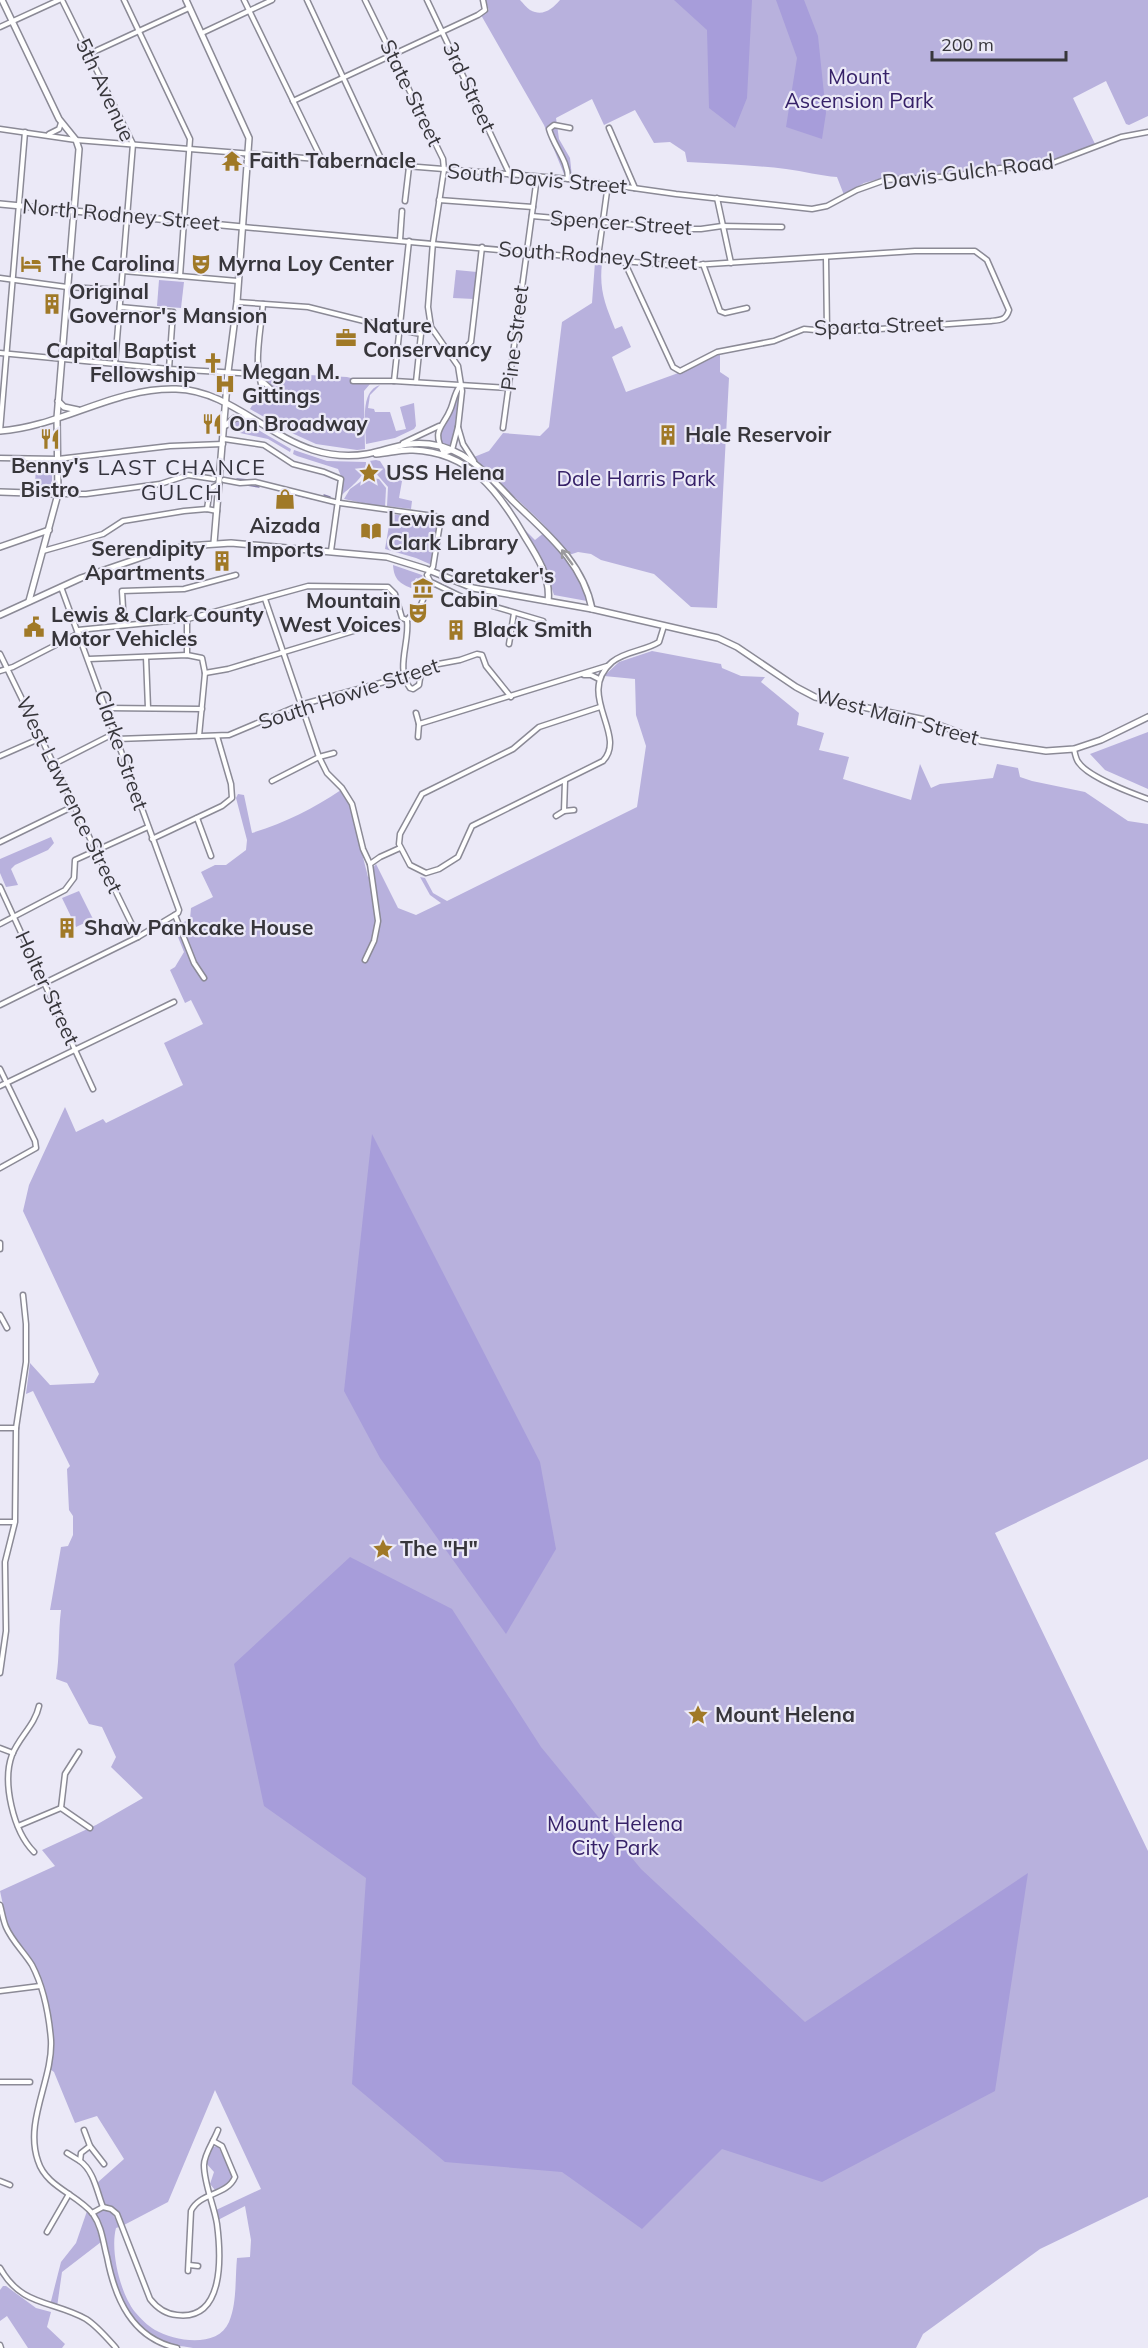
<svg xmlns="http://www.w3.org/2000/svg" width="1148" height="2348" font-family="Mulish,sans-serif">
<rect width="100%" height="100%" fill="#ebe9f7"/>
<g fill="#b8b1dd">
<path d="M485,0H520C523,3 527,8 530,10C543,17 552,9 560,0H1148V116L1129,125L1126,124L1106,81L1073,98L1095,144L1042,165H1016L953,173L887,177L864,183L844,195L837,177C820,176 804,171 786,169C753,165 720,164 687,162L685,152L670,142L654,143L635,110L604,125L592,99L556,118L559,139L570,158L572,177L564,174L544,125L481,15L489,10Z"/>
<path d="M595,262L602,263C599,290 605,304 615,329L622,326L631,347L612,357L626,392L681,372L720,354V372L729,378L717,608L691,607L654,574L601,560L591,554L578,552L569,555C543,518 504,491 474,457L489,451L503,433L540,436L549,427L562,322L592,303Z"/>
<polygon points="456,270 477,272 474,299 453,298"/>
<polygon points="159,280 184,282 181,308 157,306"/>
<polygon points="270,373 347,377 351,378 351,383 370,384 364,391 364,400 365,449 357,450 316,444 294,434 250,409 259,394 260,381 264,398 278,405 275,390 265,378 266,374"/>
<path d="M380,385L370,395L368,408L374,409L375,412H390L396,431L406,429L400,407L414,403L416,426L414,429L395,438L366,444C366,426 359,391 380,385Z"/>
<path d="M459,392L453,443L449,447L443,445C436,430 447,422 453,410C456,404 457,397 459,392Z"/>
<polygon points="241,420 291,449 290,452 268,439 231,431 231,424 234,421"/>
<path d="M294,450L327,461L366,462C366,477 351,486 342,495L343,481L338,469L297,456L293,454Z"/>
<polygon points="376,460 380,461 390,477 402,481 399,498 412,501 411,509 387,506 388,487 373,470 369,461"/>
<polygon points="36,464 52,465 52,487 35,486"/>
<polygon points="367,477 379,479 386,488 385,508 344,499 350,489"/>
<path d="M391,514L435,520C442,531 434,553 432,565L416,558L385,549Z"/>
<polygon points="521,526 535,540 545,532 574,570 588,599 587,601 554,595 544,565"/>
<path d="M393,565L422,575L426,582L416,578L411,588C399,583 394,579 393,565Z"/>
<path d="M652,651L721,664L722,668L741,676L765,677L761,682L799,713L797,725L824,733L819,750L849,757L843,779L911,800L920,764L931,788L940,784L993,778L997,764L1018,768L1020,777L1032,781L1085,792L1128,821L1148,824V1459L995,1533L1148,1851V2197L1040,2249L923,2334L916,2348H193C182,2346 167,2345 157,2340C115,2316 115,2272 104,2231C102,2225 98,2221 96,2215L99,2211C112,2208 115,2217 119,2227L116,2228C110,2251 120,2293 135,2312C140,2318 148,2326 155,2330C176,2342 218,2348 229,2322C237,2303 235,2279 237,2258L250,2257L251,2240L245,2206L218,2220L216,2210L261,2189L215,2090L168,2202L124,2225L116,2209L103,2203L97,2183L124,2159L97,2116L75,2123L54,2072L50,2069L52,2054L41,1982L8,1928L0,1891L55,1866L42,1850L96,1825L143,1798L111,1767L116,1757L102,1727L89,1724L67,1683L56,1679C60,1656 58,1633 61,1610H50L61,1547L68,1546L73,1535V1516L69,1510L67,1469L70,1466L33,1391L26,1394L30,1363L50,1385L94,1383L99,1374L23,1211L29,1185L65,1107L76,1132L103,1119L106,1123L183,1085L164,1043L203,1024L191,1000L185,1003L170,970L175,967L184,952L174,927L190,919L191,908L213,897L201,872L215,865H226L246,850L247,840L236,798L238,794L244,795L252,833C284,823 313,809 341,790L349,802L368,877L371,875L372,869L376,864L398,908L416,915L441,903L430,895L420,877L425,878L433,893L447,901L637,807L646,746L636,715L635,679L604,676L619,662Z"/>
<polygon points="1148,732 1148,789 1105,770 1090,754"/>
<polygon points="51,837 54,843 48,850 15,865 11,869 18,885 6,887 0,873 0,859"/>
<polygon points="79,891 93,919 76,927 62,898"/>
<polygon points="218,2146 233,2177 231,2183 215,2190 210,2184 214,2172 206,2163 212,2147"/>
<polygon points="87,2211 94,2221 101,2242 62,2272 57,2307 50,2305 61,2262 76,2243"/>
<polygon points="3,2286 6,2286 36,2308 51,2312 47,2327 65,2344 62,2348 28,2348 7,2316 0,2321 0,2290"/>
</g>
<g fill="#a79dda">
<polygon points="674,0 752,0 747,98 735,128 709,108 707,30"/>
<polygon points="776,0 804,0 818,36 826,113 822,139 786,127 797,58"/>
<polygon points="372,1134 540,1462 556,1549 506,1634 380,1458 344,1391"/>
<polygon points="350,1557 452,1609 541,1747 641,1869 805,2022 1028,1873 995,2091 822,2182 722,2149 642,2229 562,2172 445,2162 352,2084 366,1878 264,1806 234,1664"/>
</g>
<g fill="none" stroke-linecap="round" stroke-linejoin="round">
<g stroke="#8880ad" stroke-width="1.5">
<polyline points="237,479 249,480"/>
<polyline points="247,485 259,487"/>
<polyline points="297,495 313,499"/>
<polyline points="324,495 330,497"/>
</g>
<g stroke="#8b8a96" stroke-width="7">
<g id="street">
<polyline points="62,0 133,144 115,364"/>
<polyline points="124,0 190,139 180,276"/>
<polyline points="244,0 321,158"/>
<polyline points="307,0 384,165"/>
<polyline points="365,0 443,159 444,170 433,242 428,307 431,327 458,366 462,391 458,427 452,450 441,454"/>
<polyline points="427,0 510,175"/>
<polyline points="0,27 59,0"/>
<polyline points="202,33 272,0"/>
<polyline points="89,54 189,8"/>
<polyline points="293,101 478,15 485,10 483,0"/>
<polyline points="609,128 635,188"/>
<polyline points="0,129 76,140 570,179 676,194 812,209 827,206 857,190 885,180 954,176 1000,168 1042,167 1121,137 1148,132"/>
<polyline points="49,134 59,129 61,123"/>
<path d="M568,179C568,160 554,147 549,129L554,125L570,128"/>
<polyline points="717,198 731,263"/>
<polyline points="439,200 533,207"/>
<polyline points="405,201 409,167"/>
<polyline points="532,216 682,229 701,229 722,226 782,227"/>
<path d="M243,227L679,266L915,251H975L987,260L1009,310C1006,320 1001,320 991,321L852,331H827L804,329L774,341L717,352L680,371L673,367L624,261"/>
<polyline points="400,240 402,211"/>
<polyline points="598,257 608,184"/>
<polyline points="826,258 827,331"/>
<polyline points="703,264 720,311 725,313 747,308"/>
<polyline points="123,271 238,281"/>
<polyline points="0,278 67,287 121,290"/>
<polyline points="237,302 308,307 400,330 421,334 416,382"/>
<polyline points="120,307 173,312 169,369"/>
<polyline points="205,314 235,317"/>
<polyline points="466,348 471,342 482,247"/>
<polyline points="0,353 169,369 258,374"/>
<path d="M261,380L272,390L274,397L268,398C250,374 261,333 263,304"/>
<polyline points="353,381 394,381 509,388"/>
<polyline points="394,381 409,241"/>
<polyline points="458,427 463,444 474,461"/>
<polyline points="503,428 537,177"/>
<polyline points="0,431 25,132"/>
<polyline points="224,439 264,445 293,464 324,472 341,479 331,551"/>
<polyline points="403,443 439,426"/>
<path d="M445,455C430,429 443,429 451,408C454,400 455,392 460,386"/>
<polyline points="0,458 58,459 170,446 223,444"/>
<polyline points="224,480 240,483 255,482 335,502"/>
<polyline points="58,494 86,494 160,484 188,475 214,479"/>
<polyline points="340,503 441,517 433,567 427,575 430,581 421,605 407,620"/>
<polyline points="207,509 210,489 219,484"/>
<polyline points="43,551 103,534 123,521 184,511 207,509 217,511"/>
<polyline points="431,582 462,597 543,621"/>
<polyline points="265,599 319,757 327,773 342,788 352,804 363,849 370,864"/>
<polyline points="187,620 187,655"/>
<path d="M407,620C410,642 395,669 410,688L413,689L419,685L421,672"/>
<polyline points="124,625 122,591 184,589 236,575"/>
<polyline points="78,630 188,619 308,586 388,587 395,594 402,618 407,620"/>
<polyline points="509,644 514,613"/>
<polyline points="0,654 138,937"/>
<polyline points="146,657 148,708"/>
<polyline points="89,659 187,655 202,658 205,673 199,736"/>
<polyline points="0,671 13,667 79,633"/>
<polyline points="205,673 228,669 370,626"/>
<polyline points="417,673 433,665 460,660 477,654 482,655 486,666 511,697"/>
<polyline points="584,675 591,675 599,679"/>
<path d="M600,707L539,727L513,749L422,794L400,834L399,844L410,865L426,873L439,869L458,857L472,826L603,761C628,735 575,694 612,662C625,651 645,651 659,642L664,626"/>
<polyline points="106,708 202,709"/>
<polyline points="416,713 419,724 418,737"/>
<polyline points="419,724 607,666"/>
<polyline points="117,739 229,735 300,705 395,679"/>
<path d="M1074,749C1075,754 1076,760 1079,763C1089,777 1131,793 1148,799"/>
<polyline points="0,756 41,738"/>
<polyline points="54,764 115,733"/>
<polyline points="272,781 319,757 334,753"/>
<polyline points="564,811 574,810"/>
<polyline points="556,816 564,811 565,781"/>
<polyline points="197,818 211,856"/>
<polyline points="152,839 222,806 232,798 231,784 217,736"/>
<polyline points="0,842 74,806"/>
<polyline points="0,887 93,1089"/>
<polyline points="175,915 194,963 204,978"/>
<polyline points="0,924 65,890 74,878 75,860 148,827"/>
<polyline points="365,960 374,941 378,921 370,864 380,857 400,848"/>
<polyline points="0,1005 138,937 178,913 179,910 61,587"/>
<polyline points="0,1069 35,1141 36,1148 0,1168"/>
<polyline points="0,1086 174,1002"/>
<polyline points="0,1243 0,1249"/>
<polyline points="0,1315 7,1328"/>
<polyline points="0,1428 16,1428"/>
<polyline points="0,1522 14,1522"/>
<polyline points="0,1673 6,1631 5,1562 15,1522 16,1428 26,1362 26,1324 23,1295"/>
<polyline points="0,1748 13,1753"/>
<polyline points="79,1752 65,1774 61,1808 90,1828"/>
<polyline points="18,1826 61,1808"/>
<path d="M34,1852C13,1831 2,1782 12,1755C19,1737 35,1725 39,1706"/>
<path d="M0,1905C2,1912 3,1920 6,1927C12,1941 24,1952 32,1965C43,1986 49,2016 51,2040C53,2080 24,2121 38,2161C46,2187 77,2194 93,2214C102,2227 103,2242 107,2257C115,2299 132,2338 177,2348"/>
<polyline points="0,1991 40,1986"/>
<polyline points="0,2082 30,2082"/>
<polyline points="84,2130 90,2146 104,2164"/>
<path d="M90,2146L81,2153L80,2161C94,2171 97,2192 103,2207"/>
<polyline points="67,2153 80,2161"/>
<polyline points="0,2181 10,2185"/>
<path d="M92,2213L103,2207L111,2209L117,2214L150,2299C157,2308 165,2314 177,2315C225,2321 221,2255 217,2224C214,2205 204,2184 204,2165C204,2154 214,2141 218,2130"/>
<polyline points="47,2232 69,2194"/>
<polyline points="189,2265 198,2266"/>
<path d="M0,2268C22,2307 52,2300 86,2319C97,2326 107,2338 116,2348"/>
<path d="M188,2271L191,2211C200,2192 227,2196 235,2177L222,2146L213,2141"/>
<polyline points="0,2345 1,2348"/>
</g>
</g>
<g stroke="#8b8a96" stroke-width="8">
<g id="secondary">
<polyline points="2,0 59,119 76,140 79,149 57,418 58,494 29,601"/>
<polyline points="186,0 249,138 237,302 228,372 214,543"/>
<polyline points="0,204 243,227"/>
<polyline points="58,401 64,407 78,410"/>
<polyline points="226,425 235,418 247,417"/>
<path d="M0,431C60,427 115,387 176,389C227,390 266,435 313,450C329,455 349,457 367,454C390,450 403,441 429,444C466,448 489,476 513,501C546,533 583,562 592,609"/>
<path d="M376,454C389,453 401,449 413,450C470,452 499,492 525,537C537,556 551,578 548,601"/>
<polyline points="0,492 58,494"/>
<polyline points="0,547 49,530"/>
<polyline points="0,615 81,578 154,553 187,546 231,543 387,557 426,569 473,588 592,609 718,638 737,647 796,687 815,697 925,720 981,741 1006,745 1046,751 1074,749 1101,740 1148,717"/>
</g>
</g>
<use href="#street" stroke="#fff" stroke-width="4"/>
<use href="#secondary" stroke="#fff" stroke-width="5"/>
<g stroke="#8b8a96" stroke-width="7" stroke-linecap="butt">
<polyline id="street-bridge" points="395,679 417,673"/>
</g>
<use href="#street-bridge" stroke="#fff" stroke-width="4"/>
</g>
<defs><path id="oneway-shaft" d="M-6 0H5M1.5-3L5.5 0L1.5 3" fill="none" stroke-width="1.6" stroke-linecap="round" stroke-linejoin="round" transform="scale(1.5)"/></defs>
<use stroke="#9b9a9d" href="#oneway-shaft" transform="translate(567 557) rotate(-126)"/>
<defs>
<g id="temple-bare" transform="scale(1.62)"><path d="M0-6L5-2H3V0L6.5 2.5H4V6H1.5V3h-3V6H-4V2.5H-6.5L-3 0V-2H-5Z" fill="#a07927" stroke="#ebe9f7" stroke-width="2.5" paint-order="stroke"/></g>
<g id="hotel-bare" transform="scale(1.62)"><path d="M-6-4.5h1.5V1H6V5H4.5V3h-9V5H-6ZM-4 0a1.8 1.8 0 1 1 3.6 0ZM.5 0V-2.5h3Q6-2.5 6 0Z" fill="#a07927" stroke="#ebe9f7" stroke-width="2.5" paint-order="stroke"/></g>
<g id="theatre-bare" transform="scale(1.62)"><path d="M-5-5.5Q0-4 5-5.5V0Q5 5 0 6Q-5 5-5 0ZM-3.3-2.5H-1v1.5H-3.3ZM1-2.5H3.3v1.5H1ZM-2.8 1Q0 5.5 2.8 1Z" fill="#a07927" stroke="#ebe9f7" stroke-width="2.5" paint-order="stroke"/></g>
<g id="building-bare" transform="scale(1.62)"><path d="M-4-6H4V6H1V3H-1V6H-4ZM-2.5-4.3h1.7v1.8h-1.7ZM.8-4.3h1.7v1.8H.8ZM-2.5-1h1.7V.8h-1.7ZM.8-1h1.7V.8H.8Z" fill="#a07927" stroke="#ebe9f7" stroke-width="2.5" paint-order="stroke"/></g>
<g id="office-bare" transform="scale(1.62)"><path d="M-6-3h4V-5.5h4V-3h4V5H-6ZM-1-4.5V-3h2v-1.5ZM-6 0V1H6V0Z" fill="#a07927" stroke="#ebe9f7" stroke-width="2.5" paint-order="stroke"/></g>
<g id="church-bare" transform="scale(1.62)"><path d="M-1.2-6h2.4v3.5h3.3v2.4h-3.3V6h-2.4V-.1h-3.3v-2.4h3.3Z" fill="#a07927" stroke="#ebe9f7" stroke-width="2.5" paint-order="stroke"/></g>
<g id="hospital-bare" transform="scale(1.62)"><path d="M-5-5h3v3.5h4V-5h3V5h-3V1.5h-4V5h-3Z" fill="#a07927" stroke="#ebe9f7" stroke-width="2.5" paint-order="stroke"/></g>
<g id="restaurant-bare" transform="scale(1.62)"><path d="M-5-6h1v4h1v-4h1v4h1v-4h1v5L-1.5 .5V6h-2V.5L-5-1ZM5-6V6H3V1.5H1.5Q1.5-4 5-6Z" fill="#a07927" stroke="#ebe9f7" stroke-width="2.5" paint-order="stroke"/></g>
<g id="sight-bare" transform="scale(1.62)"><path d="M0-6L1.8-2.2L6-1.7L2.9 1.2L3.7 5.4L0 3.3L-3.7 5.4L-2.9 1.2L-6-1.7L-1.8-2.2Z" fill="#a07927" stroke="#ebe9f7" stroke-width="2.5" paint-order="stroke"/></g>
<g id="shop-bare" transform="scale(1.62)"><path d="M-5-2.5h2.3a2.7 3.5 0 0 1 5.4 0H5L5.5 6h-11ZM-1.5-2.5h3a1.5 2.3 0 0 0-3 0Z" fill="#a07927" stroke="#ebe9f7" stroke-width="2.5" paint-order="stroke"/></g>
<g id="library-bare" transform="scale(1.62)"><path d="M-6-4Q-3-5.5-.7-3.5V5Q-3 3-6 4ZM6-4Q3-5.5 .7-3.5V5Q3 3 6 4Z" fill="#a07927" stroke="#ebe9f7" stroke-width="2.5" paint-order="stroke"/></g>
<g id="museum-bare" transform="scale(1.62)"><path d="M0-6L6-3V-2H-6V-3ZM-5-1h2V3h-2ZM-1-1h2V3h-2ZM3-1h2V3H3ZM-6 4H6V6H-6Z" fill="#a07927" stroke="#ebe9f7" stroke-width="2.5" paint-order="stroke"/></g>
<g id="civic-bare" transform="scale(1.62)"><path d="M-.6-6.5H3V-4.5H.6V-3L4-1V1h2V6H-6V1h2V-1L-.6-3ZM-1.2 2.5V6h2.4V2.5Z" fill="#a07927" stroke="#ebe9f7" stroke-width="2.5" paint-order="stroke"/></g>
</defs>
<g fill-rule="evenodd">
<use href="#temple-bare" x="232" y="161"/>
<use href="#hotel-bare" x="31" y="264"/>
<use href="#theatre-bare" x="201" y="264"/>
<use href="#building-bare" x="52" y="304"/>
<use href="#office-bare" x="346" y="338"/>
<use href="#church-bare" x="213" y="363"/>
<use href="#hospital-bare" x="225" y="384"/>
<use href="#restaurant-bare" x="212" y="424"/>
<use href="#building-bare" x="668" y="435"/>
<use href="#restaurant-bare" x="50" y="439"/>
<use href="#sight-bare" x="369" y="473"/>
<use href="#shop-bare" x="285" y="499"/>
<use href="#library-bare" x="371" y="531"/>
<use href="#building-bare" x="222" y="561"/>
<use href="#museum-bare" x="423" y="588"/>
<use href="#theatre-bare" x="418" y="613"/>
<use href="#civic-bare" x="34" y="627"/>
<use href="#building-bare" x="456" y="630"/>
<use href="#building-bare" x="67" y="928"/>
<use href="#sight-bare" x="383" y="1549"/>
<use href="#sight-bare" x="698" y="1715"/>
</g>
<g text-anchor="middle" stroke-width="4.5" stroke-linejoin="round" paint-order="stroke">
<g font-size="21" fill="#362168" stroke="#ebe9f7">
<text x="859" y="84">Mount<tspan x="859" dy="24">Ascension Park</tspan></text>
<text x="636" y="486">Dale Harris Park</text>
<text x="615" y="1831">Mount Helena<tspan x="615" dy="24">City Park</tspan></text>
</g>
<g font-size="21" fill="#37363b" stroke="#ebe9f7">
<text transform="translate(469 87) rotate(65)" y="7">3rd Street</text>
<text transform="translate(105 90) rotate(65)" y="7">5th Avenue</text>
<text transform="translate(411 93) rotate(64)" y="7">State Street</text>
<text transform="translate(968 172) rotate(-7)" y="7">Davis Gulch Road</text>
<text transform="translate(537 179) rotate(5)" y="7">South Davis Street</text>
<text transform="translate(121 215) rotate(5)" y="7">North Rodney Street</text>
<text transform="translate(621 223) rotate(4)" y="7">Spencer Street</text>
<text transform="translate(598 256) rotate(4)" y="7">South Rodney Street</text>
<text transform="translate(879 326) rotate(-2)" y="7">Sparta Street</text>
<text transform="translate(515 338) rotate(-83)" y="7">Pine Street</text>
<text transform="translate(349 694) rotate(-18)" y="7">South Howie Street</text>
<text transform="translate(897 717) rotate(15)" y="7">West Main Street</text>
<text transform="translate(121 750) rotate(71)" y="7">Clarke Street</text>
<text transform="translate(69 795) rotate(64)" y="7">West Lawrence Street</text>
<text transform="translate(47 988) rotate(65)" y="7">Holter Street</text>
</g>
<g font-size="21" font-weight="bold" fill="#37363b" stroke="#ebe9f7" text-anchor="start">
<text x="249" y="168">Faith Tabernacle</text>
<text x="48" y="271">The Carolina</text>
<text x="218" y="271">Myrna Loy Center</text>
<text x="69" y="299">Original<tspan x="69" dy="24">Governor's Mansion</tspan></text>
<text x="363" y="333">Nature<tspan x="363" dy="24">Conservancy</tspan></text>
<text x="196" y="358" text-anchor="end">Capital Baptist<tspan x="196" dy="24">Fellowship</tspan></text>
<text x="242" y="379">Megan M.<tspan x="242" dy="24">Gittings</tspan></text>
<text x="229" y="431">On Broadway</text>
<text x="685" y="442">Hale Reservoir</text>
<text x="50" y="473" text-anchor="middle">Benny's<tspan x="50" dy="24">Bistro</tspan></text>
<text x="386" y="480">USS Helena</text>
<text x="388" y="526">Lewis and<tspan x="388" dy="24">Clark Library</tspan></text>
<text x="285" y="533" text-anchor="middle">Aizada<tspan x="285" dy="24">Imports</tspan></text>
<text x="205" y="556" text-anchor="end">Serendipity<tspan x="205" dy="24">Apartments</tspan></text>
<text x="440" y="583">Caretaker's<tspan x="440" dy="24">Cabin</tspan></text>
<text x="401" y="608" text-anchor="end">Mountain<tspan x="401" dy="24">West Voices</tspan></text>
<text x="51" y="622">Lewis &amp; Clark County<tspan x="51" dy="24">Motor Vehicles</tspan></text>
<text x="473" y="637">Black Smith</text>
<text x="84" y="935">Shaw Pankcake House</text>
<text x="400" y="1556">The "H"</text>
<text x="715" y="1722">Mount Helena</text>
</g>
<g font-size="22" letter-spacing="1.5" fill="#35343e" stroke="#ebe9f7">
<text x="182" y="475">LAST CHANCE<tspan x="182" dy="25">GULCH</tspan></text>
</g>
</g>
<path d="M932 51v9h134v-9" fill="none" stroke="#37363b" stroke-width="3"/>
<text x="941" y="51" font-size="18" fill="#37363b" stroke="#ebe9f7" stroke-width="4.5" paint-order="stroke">200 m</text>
</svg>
